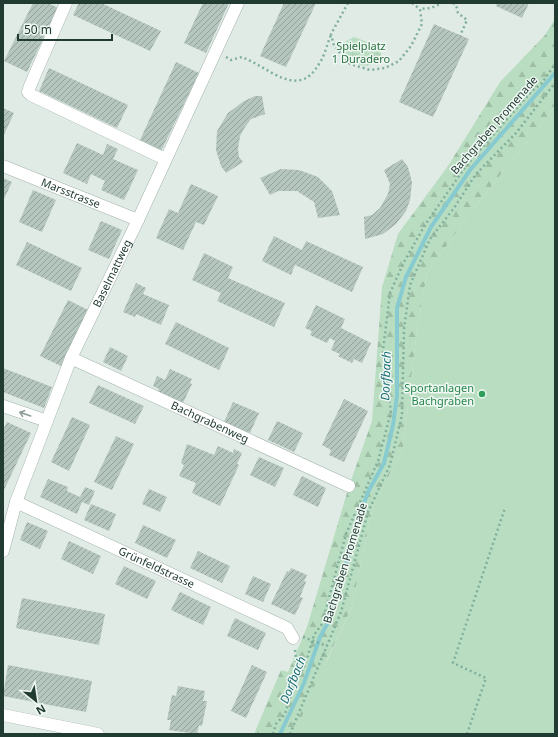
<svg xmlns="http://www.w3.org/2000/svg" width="558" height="737" font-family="'Noto Sans',sans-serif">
<defs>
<pattern id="forest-firs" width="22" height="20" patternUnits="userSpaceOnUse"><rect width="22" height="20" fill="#b9ddc0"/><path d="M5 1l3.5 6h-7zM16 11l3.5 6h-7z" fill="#9fbfa5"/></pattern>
<pattern id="park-tufts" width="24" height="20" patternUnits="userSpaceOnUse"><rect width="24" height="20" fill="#b9ddc0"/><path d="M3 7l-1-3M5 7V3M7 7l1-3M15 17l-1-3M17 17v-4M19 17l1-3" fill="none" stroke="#9fbfa5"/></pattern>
<pattern id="building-hatch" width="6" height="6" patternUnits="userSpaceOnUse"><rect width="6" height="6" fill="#b5c6be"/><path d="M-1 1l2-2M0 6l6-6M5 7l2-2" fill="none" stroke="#93a29b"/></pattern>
</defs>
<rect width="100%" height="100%" fill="#e0ebe5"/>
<polygon fill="url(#forest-firs)" points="555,19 555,107 477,204 427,273 416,338 403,449 373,506 352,607 317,681 295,734 254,734 281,670 288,672 307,627 349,486 372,421 382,287 398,234 448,166 500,82 545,35"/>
<path fill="url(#park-tufts)" d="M354,37L378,46L382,56V59C366,73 345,63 341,44Z"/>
<polygon fill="#b9ddc0" points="555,107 555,734 295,734 325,660 327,661 352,607 373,506 403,449 416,338 427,273 477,204"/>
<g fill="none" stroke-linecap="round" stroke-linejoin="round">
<polyline stroke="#87cbd1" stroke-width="4" points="280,734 304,683 320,637 332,615 356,526 368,492 384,463 393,425 397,396 397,308 406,277 431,227 470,170 555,73"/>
</g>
<g fill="url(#building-hatch)">
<polygon points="33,3 48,3 58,8 27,72 4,61"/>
<polygon points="79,3 101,3 161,31 150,51 73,15"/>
<polygon points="203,3 229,3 206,53 184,43"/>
<polygon points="284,3 316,3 286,67 260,56"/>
<polygon points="497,3 529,3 522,18 496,6"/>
<polygon points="434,24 469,39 433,117 399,102"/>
<polygon points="176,62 199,73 161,151 140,140"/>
<polygon points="49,68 128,105 117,128 39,91"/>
<polygon points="255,96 262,96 265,114 251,119 245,127 240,136 238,149 239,157 243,162 226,173 221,166 216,150 217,131 228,113 244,101"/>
<polygon points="3,108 14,113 3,137"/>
<polygon points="77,143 103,155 107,144 118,149 113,159 138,170 124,200 101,190 105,181 91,174 87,184 63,173"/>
<polygon points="402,159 408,167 412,182 410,200 406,211 396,224 383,234 365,239 364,217 372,215 380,208 388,194 390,184 384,170"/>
<polygon points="281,169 299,170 318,177 332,191 340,215 318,218 314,202 297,191 278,191 270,195 260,178"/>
<polygon points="3,178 12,182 3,201"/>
<polygon points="191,184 218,196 204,225 196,222 183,250 156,238 169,209 178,213"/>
<polygon points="33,190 56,200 42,232 19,222"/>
<polygon points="101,221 122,230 109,259 88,250"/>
<polygon points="274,236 302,250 306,241 363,267 352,292 295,265 291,275 262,261"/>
<polygon points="27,242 82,268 71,291 16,265"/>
<polygon points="204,253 233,267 228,278 285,303 274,327 217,301 221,293 192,280"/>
<polygon points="136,283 146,288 143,294 169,305 161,325 136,314 135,317 123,312"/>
<polygon points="68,300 88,310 61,366 40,356"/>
<polygon points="316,305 345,319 341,328 371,343 362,363 354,359 352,363 338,356 340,354 331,350 335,341 330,338 327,343 310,335 312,331 305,328"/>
<polygon points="176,322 229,348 219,370 165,344"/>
<polygon points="110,347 128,356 121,371 103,362"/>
<polygon points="3,368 52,387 44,408 3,392"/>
<polygon points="170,369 192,379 190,383 192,384 183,403 158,391 159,389 153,386 157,376 165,380"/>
<polygon points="98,385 144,406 135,424 89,403"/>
<polygon points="344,399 368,411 344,462 329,455 331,450 322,445"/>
<polygon points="233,402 259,413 250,433 224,422"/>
<polygon points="72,417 90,425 69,471 51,462"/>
<polygon points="277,421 303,433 294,452 268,440"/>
<polygon points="7,422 31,433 4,490 3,430"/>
<polygon points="116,436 134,444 112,490 94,482"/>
<polygon points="187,444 214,455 218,446 233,453 234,449 242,453 237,464 239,465 220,506 192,493 196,483 179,476 184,465 181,463"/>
<polygon points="259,457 284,468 275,487 250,475"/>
<polygon points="302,476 326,488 318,507 293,495"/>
<polygon points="48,479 68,487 67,491 80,497 85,487 95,491 89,505 82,502 77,514 40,497"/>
<polygon points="149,489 167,497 160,512 142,504"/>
<polygon points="91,504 116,514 109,531 84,520"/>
<polygon points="27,522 48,531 40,549 20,540"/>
<polygon points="143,525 176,540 167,558 135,543"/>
<polygon points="69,541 101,556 93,574 61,559"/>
<polygon points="198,551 230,566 222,583 190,568"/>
<polygon points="124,566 156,581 147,599 115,584"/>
<polygon points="291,568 307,575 304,581 306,582 300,597 303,598 295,615 271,604 287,571 289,572"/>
<polygon points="253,576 271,584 263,602 245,594"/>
<polygon points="180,592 211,607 203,625 171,610"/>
<polygon points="22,598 105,614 99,645 16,628"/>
<polygon points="235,618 266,633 258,650 227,636"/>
<polygon points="8,665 92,681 86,712 3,696"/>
<polygon points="252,665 267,672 246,718 231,711"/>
<polygon points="178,686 205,691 203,701 207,701 202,726 199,725 197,734 169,730 171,720 167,720 172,695 176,696"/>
</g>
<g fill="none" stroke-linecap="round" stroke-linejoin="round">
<g stroke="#a3b3ac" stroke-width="13">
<g id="minor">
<polyline points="66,3 30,86 28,92 31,95 165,159"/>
<path id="s1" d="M3,166L138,220"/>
<path id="s2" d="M71,358L349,486"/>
<polyline points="3,406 47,421"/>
<path id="s3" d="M16,502L287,628L293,638"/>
<path id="s4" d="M3,551L16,502L71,358L138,220L238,3"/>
<polyline points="3,715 98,734"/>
</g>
</g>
<g stroke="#80af9d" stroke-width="2.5" stroke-dasharray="2 3" stroke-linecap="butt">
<polyline points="348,3 331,34 334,46 350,64 370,70 385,68 399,61 411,46 422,24 420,9 431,8 442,3"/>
<polyline points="412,3 420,9"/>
<polyline points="453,3 456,5 458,13 467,20 460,36"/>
<path d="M226,57L231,60L242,57C270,68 298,100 319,64C325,55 327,44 331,35"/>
<polyline points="303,637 327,646"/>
<polyline points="295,650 298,676"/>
<polyline points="273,734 276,724 285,714 294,684 305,665 314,635 322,624 346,534 378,461 391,412 383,350 390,293 404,262 425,225 466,166 532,91 542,83 555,64"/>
<polyline points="290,734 341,612 368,512 390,465 402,415 404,329 410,285 430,239 454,208 476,174 516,133 555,83"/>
<polyline points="467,734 486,678 453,663 505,508"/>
</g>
<use href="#minor" stroke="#fff" stroke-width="12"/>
</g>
<defs><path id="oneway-shaft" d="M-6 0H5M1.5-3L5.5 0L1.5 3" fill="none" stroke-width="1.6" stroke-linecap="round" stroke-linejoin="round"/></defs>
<use stroke="#909d98" href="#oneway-shaft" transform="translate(25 414) rotate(-161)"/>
<circle fill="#2e9e5b" stroke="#f0f8f4" stroke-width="1.5" cx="482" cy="394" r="4"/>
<g text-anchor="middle" stroke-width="3" stroke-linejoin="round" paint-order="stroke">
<g font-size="11" fill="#2b7241" stroke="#f0f8f4">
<text x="361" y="50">Spielplatz<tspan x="361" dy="13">1 Duradero</tspan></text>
</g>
<g font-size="11" fill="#213b32" stroke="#f0f8f4">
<text transform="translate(494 125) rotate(-49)" y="4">Bachgraben Promenade</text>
<text dy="4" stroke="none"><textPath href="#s1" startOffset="73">Marsstrasse</textPath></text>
<text dy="4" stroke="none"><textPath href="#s4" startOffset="299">Baselmattweg</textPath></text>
<text dy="4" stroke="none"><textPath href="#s2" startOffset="153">Bachgrabenweg</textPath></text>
<text transform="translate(345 563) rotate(-73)" y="4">Bachgraben Promenade</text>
<text dy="4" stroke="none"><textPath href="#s3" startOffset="155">Grünfeldstrasse</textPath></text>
</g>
<g font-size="11" fill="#27864d" stroke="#f0f8f4" text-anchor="end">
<text x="474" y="392">Sportanlagen<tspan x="474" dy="13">Bachgraben</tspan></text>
</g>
<g font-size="12" font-style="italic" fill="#1b6f77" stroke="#f0f8f4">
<text transform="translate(386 376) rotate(-88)" y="4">Dorfbach</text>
<text transform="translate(293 680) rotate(-68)" y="4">Dorfbach</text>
</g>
</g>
<rect width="558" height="737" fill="none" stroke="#213b32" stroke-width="8"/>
<g transform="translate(36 701) rotate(150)" stroke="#f0f8f4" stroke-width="3" paint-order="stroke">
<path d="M0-3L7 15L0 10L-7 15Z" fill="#213b32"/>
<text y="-6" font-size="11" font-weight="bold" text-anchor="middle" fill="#213b32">N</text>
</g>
<path d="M18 34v6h94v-6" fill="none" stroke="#213b32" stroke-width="2"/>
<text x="24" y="34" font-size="12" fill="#213b32" stroke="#f0f8f4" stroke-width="3" paint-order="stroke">50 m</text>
</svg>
